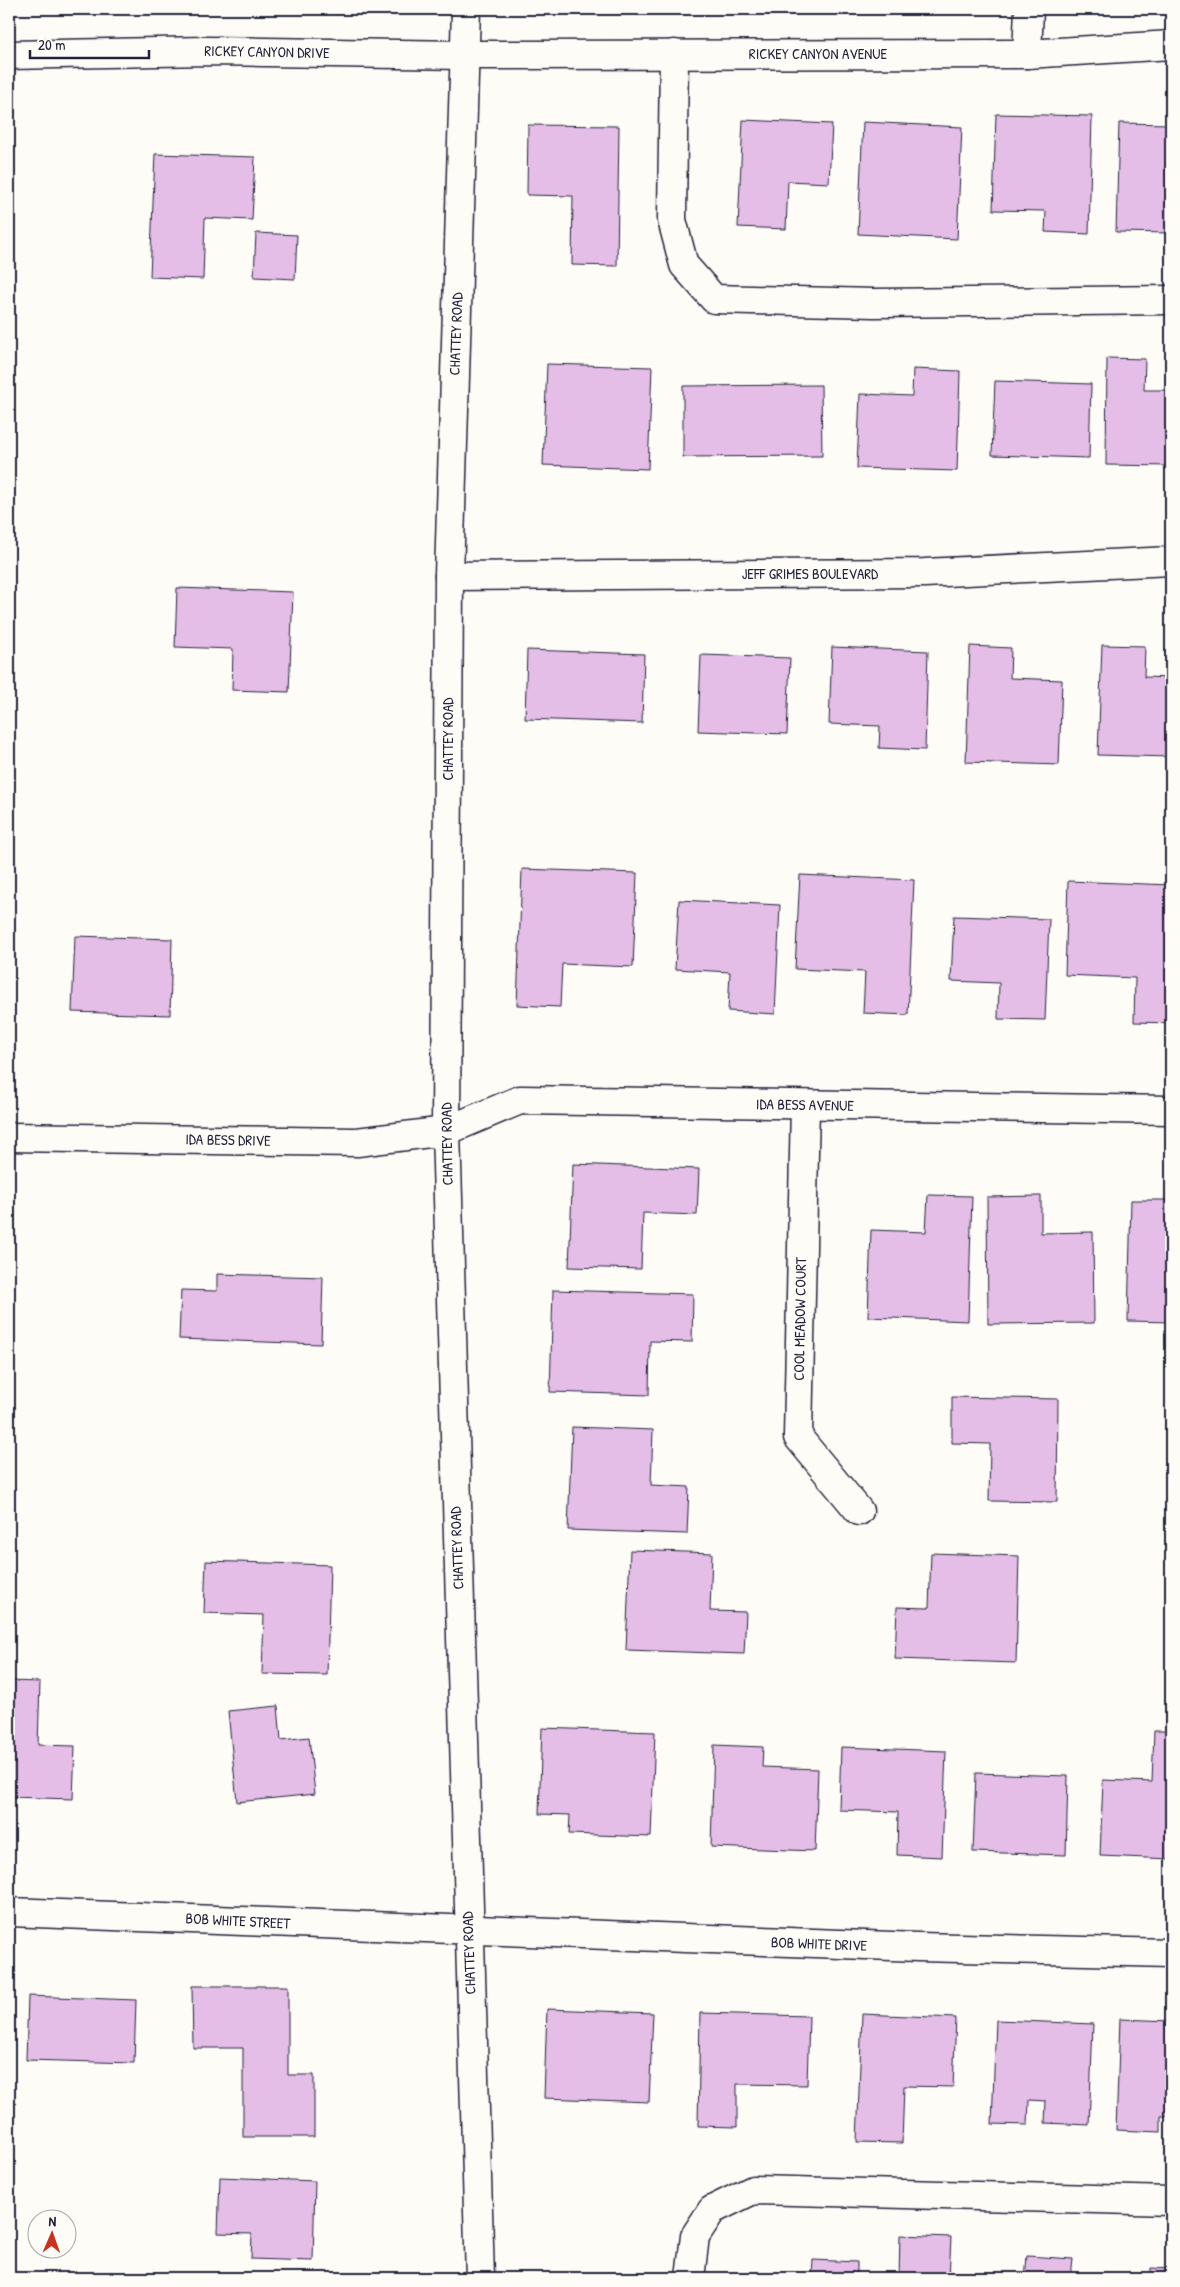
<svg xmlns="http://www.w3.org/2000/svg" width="1180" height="2287" font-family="'Patrick Hand',sans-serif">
<rect width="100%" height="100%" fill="#fdfcf7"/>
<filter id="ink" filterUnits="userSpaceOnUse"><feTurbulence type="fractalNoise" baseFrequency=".02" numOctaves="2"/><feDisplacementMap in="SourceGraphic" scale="10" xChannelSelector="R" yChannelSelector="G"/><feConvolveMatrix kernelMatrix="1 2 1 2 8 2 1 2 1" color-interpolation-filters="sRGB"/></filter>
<g filter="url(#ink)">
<g fill="#e5bee7" stroke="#22223b">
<polygon points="996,114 1092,116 1089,234 1045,232 1046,211 993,210"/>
<polygon points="743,120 832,124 829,183 788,181 786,229 738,227"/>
<polygon points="863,122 962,127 957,239 858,234"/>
<polygon points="1119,123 1171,124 1171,233 1116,232"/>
<polygon points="528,125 619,126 617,266 572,265 573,196 527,195"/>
<polygon points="155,154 255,157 252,220 205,218 203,279 150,277"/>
<polygon points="256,233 297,235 295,279 254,277"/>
<polygon points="1107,358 1145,359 1144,390 1171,390 1171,466 1106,465"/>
<polygon points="547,364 652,367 648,469 543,465"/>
<polygon points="913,369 960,371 957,471 857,468 860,394 912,396"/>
<polygon points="995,381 1091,384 1089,458 992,455"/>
<polygon points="821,385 822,456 683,457 683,386"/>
<polygon points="177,588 293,592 289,692 232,690 233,649 175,647"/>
<polygon points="1102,645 1145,646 1144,677 1171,678 1171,757 1098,755"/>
<polygon points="970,646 1011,648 1010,678 1062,680 1059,765 966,762"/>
<polygon points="832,647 928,651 925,750 879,748 880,726 829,724"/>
<polygon points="527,650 644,654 642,723 525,719"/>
<polygon points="701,655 790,658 787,734 698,731"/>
<polygon points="522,869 637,873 633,967 562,964 560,1007 517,1005"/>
<polygon points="800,875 914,880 908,1015 863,1013 865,972 795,969"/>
<polygon points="1068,881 1171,885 1171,1023 1134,1022 1135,978 1065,975"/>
<polygon points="679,900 780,905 775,1014 728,1011 730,972 675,969"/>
<polygon points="954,916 1049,919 1045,1020 998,1019 999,983 951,981"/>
<polygon points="75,936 172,939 170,1015 72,1012"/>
<polygon points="573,1164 699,1169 697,1215 643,1213 641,1269 569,1267"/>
<polygon points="928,1195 972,1196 968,1321 868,1317 871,1230 926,1232"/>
<polygon points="1041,1196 1041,1233 1093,1232 1094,1323 988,1324 987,1197"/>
<polygon points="1131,1200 1171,1200 1171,1322 1128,1321"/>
<polygon points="217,1274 323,1277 321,1344 179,1339 181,1290 217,1291"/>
<polygon points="553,1290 693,1294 692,1342 650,1341 649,1395 550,1392"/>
<polygon points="952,1397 1058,1399 1057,1502 989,1501 990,1444 952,1443"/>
<polygon points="572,1427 653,1430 651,1485 689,1487 687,1534 568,1530"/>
<polygon points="630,1550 712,1553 710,1611 746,1612 744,1654 626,1650"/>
<polygon points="931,1553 1019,1556 1016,1663 895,1659 897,1607 929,1608"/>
<polygon points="206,1561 330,1565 327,1675 262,1674 264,1615 204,1613"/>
<polygon points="9,1681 40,1682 38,1745 75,1746 73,1799 9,1797"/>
<polygon points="278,1706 281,1740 309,1737 315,1794 237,1802 228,1711"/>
<polygon points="542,1728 655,1732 651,1837 569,1834 570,1815 539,1814"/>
<polygon points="1154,1731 1171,1731 1171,1859 1100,1856 1103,1780 1152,1782"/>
<polygon points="714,1745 763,1747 762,1767 818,1769 815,1851 711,1847"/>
<polygon points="841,1747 946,1751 942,1857 897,1855 898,1812 839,1810"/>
<polygon points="976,1773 1068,1776 1066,1855 973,1852"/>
<polygon points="192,1986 288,1986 288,2075 314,2075 314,2137 243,2137 243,2048 193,2048"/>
<polygon points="28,1996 136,2000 134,2063 26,2060"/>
<polygon points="547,2009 653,2013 649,2102 544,2098"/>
<polygon points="700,2013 809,2016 807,2085 737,2084 737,2127 698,2126"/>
<polygon points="862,2014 956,2018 953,2087 904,2086 902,2143 857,2142"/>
<polygon points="1120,2019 1171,2021 1171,2116 1161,2116 1161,2132 1116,2130"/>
<polygon points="996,2020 1093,2024 1089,2125 1045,2123 1046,2101 1029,2100 1028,2125 992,2124"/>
<polygon points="220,2177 315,2181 313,2261 251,2259 252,2234 218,2233"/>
<polygon points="900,2235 951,2237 949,2278 899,2278"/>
<polygon points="1027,2256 1073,2259 1071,2278 1025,2278"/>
<polygon points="813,2260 857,2262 857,2278 812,2278"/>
<polygon points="1151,2268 1171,2269 1171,2278 1151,2278"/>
</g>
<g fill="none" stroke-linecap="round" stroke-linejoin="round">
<g stroke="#22223b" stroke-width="31">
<g id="minor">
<polyline points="466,9 449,576 446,1131 480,2278"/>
<polyline points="674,54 672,220 684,265 714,299 874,303 1171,300"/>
<polyline points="1027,54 1029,9"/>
<polyline points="9,55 206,51 465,55 1027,54 1171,45"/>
<polyline points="449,576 924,573 1171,561"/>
<polyline points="805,1105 798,1437 859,1511"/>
<polyline points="9,1137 357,1142 446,1131 520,1100 1171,1110"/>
<polyline points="9,1912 918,1947 1171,1953"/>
<polyline points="690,2278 695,2236 712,2210 753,2190 1171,2201"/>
</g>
</g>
<use href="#minor" stroke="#fdfcf7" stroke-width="28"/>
</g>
</g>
<g text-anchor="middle" stroke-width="4.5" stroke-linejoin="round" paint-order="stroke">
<g font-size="15" fill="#22223b" stroke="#fdfcf7">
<text transform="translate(267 52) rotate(1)" y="5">RICKEY CANYON DRIVE</text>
<text x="818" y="59">RICKEY CANYON AVENUE</text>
<text transform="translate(456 334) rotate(-88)" y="5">CHATTEY ROAD</text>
<text x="810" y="579">JEFF GRIMES BOULEVARD</text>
<text transform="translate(448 739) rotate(-90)" y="5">CHATTEY ROAD</text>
<text transform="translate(805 1105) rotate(1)" y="5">IDA BESS AVENUE</text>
<text transform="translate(228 1140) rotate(1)" y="5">IDA BESS DRIVE</text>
<text transform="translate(447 1144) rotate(-91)" y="5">CHATTEY ROAD</text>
<text transform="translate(800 1319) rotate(-89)" y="5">COOL MEADOW COURT</text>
<text transform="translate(457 1548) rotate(-92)" y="5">CHATTEY ROAD</text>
<text transform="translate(238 1921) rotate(3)" y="5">BOB WHITE STREET</text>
<text transform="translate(819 1944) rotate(2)" y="5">BOB WHITE DRIVE</text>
<text transform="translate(469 1953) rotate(-92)" y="5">CHATTEY ROAD</text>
</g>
</g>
<rect width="1180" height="2287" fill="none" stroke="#fdfcf7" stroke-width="30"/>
<rect x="15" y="15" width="1150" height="2257" fill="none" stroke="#22223b" stroke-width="2" filter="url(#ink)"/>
<g transform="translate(52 2234) rotate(2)"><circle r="24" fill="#fdfcf7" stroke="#a5a5ac"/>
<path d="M0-4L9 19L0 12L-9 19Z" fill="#c8321e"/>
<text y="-8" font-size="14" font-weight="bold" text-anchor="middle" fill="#22223b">N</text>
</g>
<path d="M30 50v8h119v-8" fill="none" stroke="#22223b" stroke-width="2.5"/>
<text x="38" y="50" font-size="15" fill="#22223b" stroke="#fdfcf7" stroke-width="4" paint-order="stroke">20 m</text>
</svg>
